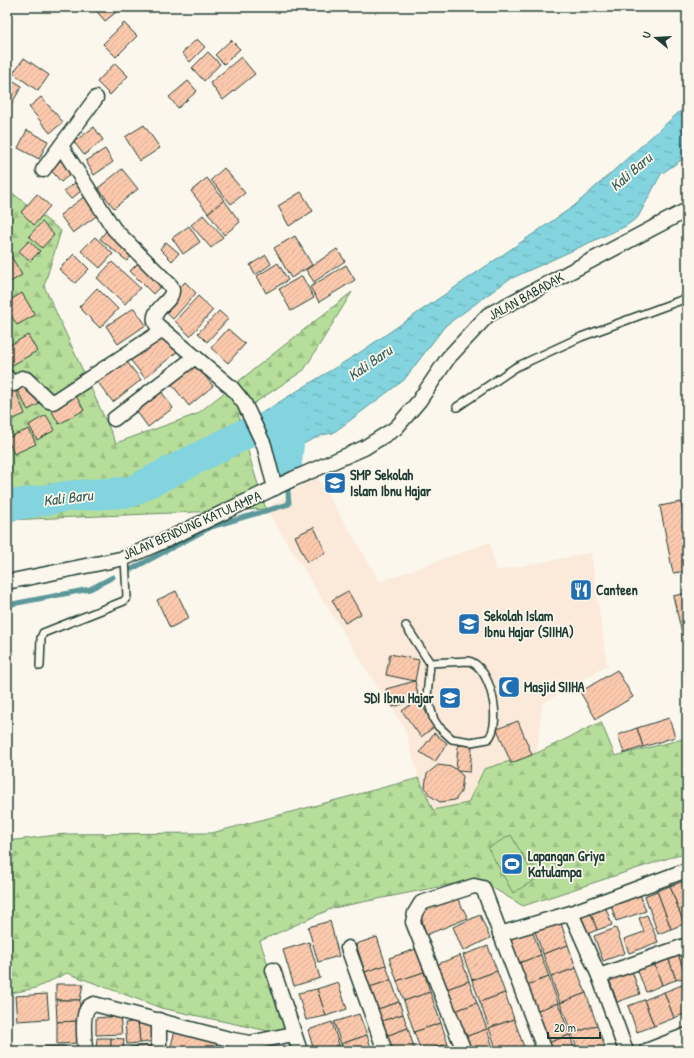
<svg xmlns="http://www.w3.org/2000/svg" width="694" height="1058" font-family="'Patrick Hand',sans-serif">
<defs>
<pattern id="forest-firs" width="22" height="20" patternUnits="userSpaceOnUse"><rect width="22" height="20" fill="#b6de9a"/><path d="M5 1l3.5 6h-7zM16 11l3.5 6h-7z" fill="#9cbf85"/></pattern>
<pattern id="water-ripples" width="26" height="14" patternUnits="userSpaceOnUse"><rect width="26" height="14" fill="#83d4de"/><path d="M2 4q2-2 4 0t4 0M15 11q2-2 4 0t4 0" fill="none" stroke="#6badb5"/></pattern>
<pattern id="building-hatch" width="6" height="6" patternUnits="userSpaceOnUse"><rect width="6" height="6" fill="#fcc9ad"/><path d="M-1 1l2-2M0 6l6-6M5 7l2-2" fill="none" stroke="#d8ae95"/></pattern>
</defs>
<rect width="100%" height="100%" fill="#fbf7ec"/>
<filter id="ink" filterUnits="userSpaceOnUse"><feTurbulence type="fractalNoise" baseFrequency=".025" numOctaves="2"/><feDisplacementMap in="SourceGraphic" scale="8" xChannelSelector="R" yChannelSelector="G"/><feConvolveMatrix kernelMatrix="1 2 1 2 8 2 1 2 1" color-interpolation-filters="sRGB"/></filter>
<g filter="url(#ink)">
<polygon fill="#fbe9d9" points="316,475 380,582 490,542 495,571 591,553 607,665 542,704 537,753 484,769 468,803 432,810 419,778 404,727 380,691 266,509"/>
<g fill="url(#forest-firs)" stroke="#6a8e67">
<polygon points="7,184 11,192 61,231 44,286 116,443 197,414 352,292 304,370 238,414 253,469 266,509 7,520"/>
<polygon points="601,722 615,756 687,738 687,852 523,906 478,879 333,908 260,941 294,1043 282,1034 161,1008 67,973 36,988 7,994 7,841 65,834 212,833 419,778 433,810 468,803 484,769 537,753"/>
</g>
<polygon fill="#b6de9a" stroke="#6a8e67" points="511,835 536,879 513,893 488,848"/>
<polygon fill="url(#water-ripples)" stroke="#5b989a" points="687,105 687,156 661,174 638,217 626,226 508,280 445,326 404,380 333,433 322,435 288,451 267,443 255,417 359,353 574,206"/>
<g fill="none" stroke-linecap="round" stroke-linejoin="round">
<g stroke="#5b989a" stroke-width="5">
<polyline points="132,569 211,527 289,504 286,467"/>
<polyline points="7,605 90,589 113,577"/>
</g>
<g stroke="#83d4de" stroke-width="31">
<polyline points="286,467 291,420"/>
<polyline points="7,506 70,496 130,492 247,433 291,420"/>
</g>
</g>
<g fill="url(#building-hatch)" stroke="#1f3d34">
<polygon points="93,7 118,7 120,9 105,21"/>
<polygon points="124,23 137,36 116,57 103,44"/>
<polygon points="197,39 205,47 190,62 182,53"/>
<polygon points="231,40 240,49 224,64 215,55"/>
<polygon points="208,52 220,64 204,81 192,68"/>
<polygon points="241,57 255,74 223,100 210,83"/>
<polygon points="24,58 49,75 38,91 13,73"/>
<polygon points="115,63 128,76 110,95 97,82"/>
<polygon points="7,77 22,86 9,108 7,107"/>
<polygon points="188,81 197,91 178,108 169,97"/>
<polygon points="41,97 63,122 50,133 29,107"/>
<polygon points="144,125 160,148 140,161 125,137"/>
<polygon points="94,127 103,140 84,155 74,142"/>
<polygon points="27,130 48,141 39,159 18,148"/>
<polygon points="105,149 113,162 94,175 86,161"/>
<polygon points="62,159 73,172 61,182 50,169"/>
<polygon points="224,168 245,193 231,204 211,180"/>
<polygon points="122,169 138,189 114,208 98,188"/>
<polygon points="207,178 224,200 208,213 191,191"/>
<polygon points="79,180 85,188 71,199 64,191"/>
<polygon points="301,192 313,211 289,226 278,206"/>
<polygon points="37,194 50,206 34,225 21,212"/>
<polygon points="85,196 99,214 73,233 60,215"/>
<polygon points="224,200 240,222 224,235 208,213"/>
<polygon points="203,215 223,237 211,248 191,225"/>
<polygon points="42,222 54,235 42,248 29,236"/>
<polygon points="189,226 200,242 183,254 172,238"/>
<polygon points="106,231 133,254 127,261 100,239"/>
<polygon points="295,236 312,265 291,278 274,248"/>
<polygon points="95,237 113,254 100,268 81,251"/>
<polygon points="29,241 40,251 30,261 19,251"/>
<polygon points="166,242 179,253 172,261 160,249"/>
<polygon points="337,249 345,261 314,282 306,270"/>
<polygon points="8,251 22,275 7,284 7,252"/>
<polygon points="74,254 89,269 75,283 59,269"/>
<polygon points="266,255 271,264 255,275 250,265"/>
<polygon points="140,261 163,284 153,294 130,271"/>
<polygon points="112,262 140,288 125,304 97,278"/>
<polygon points="278,263 288,280 266,293 257,276"/>
<polygon points="346,265 355,280 319,302 310,287"/>
<polygon points="302,276 314,298 291,311 279,289"/>
<polygon points="185,282 196,293 173,319 161,308"/>
<polygon points="97,288 118,309 100,328 79,307"/>
<polygon points="22,293 35,315 17,325 7,308 7,302"/>
<polygon points="198,296 213,310 190,336 175,321"/>
<polygon points="134,308 146,325 118,344 106,326"/>
<polygon points="219,311 228,319 207,342 198,333"/>
<polygon points="228,329 245,344 228,363 211,348"/>
<polygon points="159,334 178,351 145,378 128,357"/>
<polygon points="28,335 37,351 9,367 7,364 7,347"/>
<polygon points="124,358 141,380 113,402 96,380"/>
<polygon points="193,361 213,386 189,406 169,381"/>
<polygon points="28,384 39,404 28,410 17,390"/>
<polygon points="158,387 173,408 148,427 133,406"/>
<polygon points="15,389 25,414 7,422 7,393"/>
<polygon points="75,394 84,410 59,424 50,408"/>
<polygon points="46,415 55,430 37,440 29,425"/>
<polygon points="29,429 36,444 14,454 7,438"/>
<polygon points="681,502 687,534 687,571 673,573 660,506"/>
<polygon points="314,527 326,553 307,562 295,536"/>
<polygon points="586,579 588,596 577,599 573,584"/>
<polygon points="176,591 189,618 170,628 157,600"/>
<polygon points="348,591 361,614 345,623 332,600"/>
<polygon points="687,593 687,632 682,633 673,596"/>
<polygon points="687,632 687,645 684,646 682,633"/>
<polygon points="8,652 11,672 7,673 7,653"/>
<polygon points="390,654 419,660 415,681 386,675"/>
<polygon points="617,670 633,697 596,719 580,692"/>
<polygon points="415,681 419,699 393,707 386,689"/>
<polygon points="419,699 434,727 421,737 402,711"/>
<polygon points="669,718 675,737 643,747 637,728"/>
<polygon points="518,721 532,755 511,763 497,729"/>
<polygon points="637,728 643,747 624,753 618,735"/>
<polygon points="434,733 447,743 435,762 420,752"/>
<polygon points="458,745 472,746 470,772 456,771"/>
<polygon points="438,765 453,767 463,776 461,792 455,800 440,802 429,795 425,787 427,774"/>
<polygon points="685,881 687,887 687,923 684,924 670,886"/>
<polygon points="670,886 684,924 671,929 657,891"/>
<polygon points="638,889 646,911 616,921 609,899"/>
<polygon points="657,891 671,929 658,934 645,896"/>
<polygon points="456,896 468,918 426,935 420,912"/>
<polygon points="604,903 612,925 597,930 589,908"/>
<polygon points="589,908 597,930 584,935 577,913"/>
<polygon points="480,915 490,938 463,951 453,927"/>
<polygon points="647,915 658,942 629,953 624,939 644,932 639,918"/>
<polygon points="560,920 568,945 543,954 534,929"/>
<polygon points="330,921 339,956 318,962 308,927"/>
<polygon points="616,928 625,953 603,961 594,936"/>
<polygon points="532,930 541,955 516,964 507,939"/>
<polygon points="377,937 386,965 365,972 356,944"/>
<polygon points="309,942 320,978 294,986 283,950"/>
<polygon points="568,945 576,968 551,977 543,954"/>
<polygon points="488,946 497,971 472,980 463,955"/>
<polygon points="416,949 424,972 397,981 389,958"/>
<polygon points="687,951 687,976 686,977 678,954"/>
<polygon points="678,954 686,977 676,980 668,957"/>
<polygon points="460,955 469,981 444,990 436,965"/>
<polygon points="541,955 549,977 524,986 516,964"/>
<polygon points="668,957 676,980 662,985 654,963"/>
<polygon points="654,963 662,985 646,992 637,969"/>
<polygon points="386,965 391,980 370,987 365,972"/>
<polygon points="576,968 586,993 560,1003 551,977"/>
<polygon points="497,971 505,993 480,1002 472,980"/>
<polygon points="632,971 640,994 617,1002 609,979"/>
<polygon points="424,972 430,992 404,1001 397,981"/>
<polygon points="549,977 558,1003 533,1012 524,986"/>
<polygon points="391,980 399,1002 378,1009 370,987"/>
<polygon points="469,981 477,1003 452,1012 444,990"/>
<polygon points="338,982 347,1009 326,1016 317,989"/>
<polygon points="687,983 687,998 682,985"/>
<polygon points="56,984 83,984 80,1000 56,1000"/>
<polygon points="682,985 687,998 687,1013 674,1018 664,992"/>
<polygon points="317,989 326,1016 306,1020 298,993"/>
<polygon points="430,992 441,1023 414,1032 404,1001"/>
<polygon points="664,992 674,1018 654,1026 644,1000"/>
<polygon points="505,993 514,1019 489,1028 480,1002"/>
<polygon points="586,993 597,1025 572,1034 560,1003"/>
<polygon points="47,994 49,1019 17,1021 15,996"/>
<polygon points="56,1000 80,1000 79,1021 57,1022"/>
<polygon points="644,1000 654,1026 637,1032 628,1006"/>
<polygon points="399,1002 403,1014 382,1021 378,1009"/>
<polygon points="477,1003 487,1029 462,1038 452,1012"/>
<polygon points="558,1003 570,1035 545,1044 533,1012"/>
<polygon points="359,1014 367,1035 341,1044 334,1022"/>
<polygon points="403,1014 408,1028 386,1036 382,1021"/>
<polygon points="120,1016 122,1034 96,1035 96,1018"/>
<polygon points="514,1019 525,1050 497,1051 489,1028"/>
<polygon points="79,1021 79,1043 57,1044 57,1022"/>
<polygon points="138,1021 153,1021 156,1041 140,1043"/>
<polygon points="138,1021 140,1043 127,1044 125,1023"/>
<polygon points="332,1022 339,1045 321,1051 314,1051 308,1030"/>
<polygon points="441,1023 448,1044 421,1051 414,1032"/>
<polygon points="597,1025 605,1047 593,1051 578,1051 572,1034"/>
<polygon points="408,1028 415,1051 392,1051 386,1036"/>
<polygon points="487,1029 494,1051 466,1051 462,1038"/>
<polygon points="175,1030 218,1038 215,1051 192,1051 171,1046"/>
<polygon points="367,1035 372,1051 344,1051 341,1044"/>
<polygon points="570,1035 575,1051 547,1051 545,1044"/>
<polygon points="97,1038 111,1038 111,1051 96,1051"/>
<polygon points="111,1038 124,1039 123,1051 111,1051"/>
<polygon points="224,1041 237,1045 235,1051 220,1051"/>
<polygon points="687,1043 687,1051 675,1051 674,1048"/>
<polygon points="448,1044 450,1051 426,1051"/>
<polygon points="158,1045 158,1051 130,1051 130,1047"/>
<polygon points="339,1045 341,1051 321,1051"/>
<polygon points="65,1046 65,1051 39,1051 39,1047"/>
</g>
<g fill="none" stroke-linecap="round" stroke-linejoin="round">
<g stroke="#1f3d34" stroke-width="10">
<g id="lane">
<polyline points="457,407 516,367 581,337 687,298"/>
<path d="M406,626L430,663L427,697L434,720L438,726L452,739L471,742L488,739C503,724 491,665 468,661L430,663"/>
<polyline points="40,666 41,638 43,633 124,601 127,597 125,558"/>
</g>
</g>
<g stroke="#1f3d34" stroke-width="17">
<g id="street">
<path d="M61,146L114,229L171,286C178,301 148,308 156,324L232,388L244,403L264,445L275,488"/>
<polyline points="43,170 96,98"/>
<polyline points="7,377 11,383 14,384 22,378 26,379 49,401 53,402 163,330"/>
<polyline points="114,419 195,357"/>
<polyline points="7,582 125,558 168,539 293,479 364,448 396,428 419,401 448,358 488,315 687,210"/>
<polyline points="571,913 599,976 626,1051"/>
<polyline points="500,934 571,913 687,870"/>
<polyline points="348,948 385,1051"/>
<polyline points="273,970 300,1051"/>
<polyline points="599,976 687,945"/>
<polyline points="159,1020 159,1051"/>
<path d="M85,1051C85,1039 79,1007 94,1004L233,1040L250,1043L293,1034"/>
<polyline points="464,1051 413,922 415,913 421,903 474,886 483,888 545,1051"/>
<polyline points="646,1051 687,1035"/>
</g>
</g>
<use href="#lane" stroke="#fbf7ec" stroke-width="7"/>
<use href="#street" stroke="#fbf7ec" stroke-width="14"/>
</g>
</g>
<defs>
<g id="school-square" transform="scale(1.15)"><rect x="-9" y="-9" width="18" height="18" rx="4" fill="#1f6fb2" stroke="#fbf7ec"/><path d="M0-5L7-2L0 1L-7-2ZM-4 1L0 2.5L4 1V4Q0 6-4 4Z" fill="#fff"/></g>
<g id="restaurant-square" transform="scale(1.15)"><rect x="-9" y="-9" width="18" height="18" rx="4" fill="#1f6fb2" stroke="#fbf7ec"/><path d="M-5-6h1v4h1v-4h1v4h1v-4h1v5L-1.5 .5V6h-2V.5L-5-1ZM5-6V6H3V1.5H1.5Q1.5-4 5-6Z" fill="#fff"/></g>
<g id="mosque-square" transform="scale(1.15)"><rect x="-9" y="-9" width="18" height="18" rx="4" fill="#1f6fb2" stroke="#fbf7ec"/><path d="M3.5-4.9A6 6 0 1 0 3.5 4.9A5 5 0 1 1 3.5-4.9Z" fill="#fff"/></g>
<g id="stadium-square" transform="scale(1.15)"><rect x="-9" y="-9" width="18" height="18" rx="4" fill="#1f6fb2" stroke="#fbf7ec"/><path d="M0-5a6.5 5 0 1 0 0 10a6.5 5 0 1 0 0-10ZM-3.5-1.8h7v3.6h-7Z" fill="#fff"/></g>
</defs>
<g fill-rule="evenodd">
<use href="#school-square" x="335" y="483"/>
<use href="#restaurant-square" x="581" y="590"/>
<use href="#school-square" x="469" y="624"/>
<use href="#mosque-square" x="509" y="687"/>
<use href="#school-square" x="450" y="698"/>
<use href="#stadium-square" x="512" y="864"/>
</g>
<g text-anchor="middle" stroke-width="3.5" stroke-linejoin="round" paint-order="stroke">
<g font-size="14" fill="#1f3d34" stroke="#fbf7ec">
<text transform="translate(526 296) rotate(-29)" y="5">JALAN BABADAK</text>
<text transform="translate(192 525) rotate(-24)" y="5">JALAN BENDUNG KATULAMPA</text>
</g>
<g font-size="14" font-weight="bold" fill="#1f3d34" stroke="#fbf7ec" text-anchor="start">
<text x="350" y="480">SMP Sekolah<tspan x="350" dy="16">Islam Ibnu Hajar</tspan></text>
<text x="596" y="595">Canteen</text>
<text x="484" y="621">Sekolah Islam<tspan x="484" dy="16">Ibnu Hajar (SIIHA)</tspan></text>
<text x="524" y="692">Masjid SIIHA</text>
<text x="434" y="703" text-anchor="end">SDI Ibnu Hajar</text>
<text x="528" y="861">Lapangan Griya<tspan x="528" dy="16">Katulampa</tspan></text>
</g>
<g font-size="15" font-style="italic" fill="#335b56" stroke="#fbf7ec">
<text transform="translate(631 172) rotate(-41)" y="5">Kali Baru</text>
<text transform="translate(370 363) rotate(-35)" y="5">Kali Baru</text>
<text transform="translate(68 498) rotate(-7)" y="5">Kali Baru</text>
</g>
</g>
<rect width="694" height="1058" fill="none" stroke="#fbf7ec" stroke-width="24"/>
<rect x="12" y="12" width="670" height="1034" fill="none" stroke="#1f3d34" stroke-width="1.5" filter="url(#ink)"/>
<g transform="translate(656 38) rotate(288)" stroke="#fbf7ec" stroke-width="3" paint-order="stroke">
<path d="M0-3L7 15L0 10L-7 15Z" fill="#1f3d34"/>
<text y="-6" font-size="11" font-weight="bold" text-anchor="middle" fill="#1f3d34">U</text>
</g>
<path d="M548 1032v6h52v-6" fill="none" stroke="#1f3d34" stroke-width="2"/>
<text x="554" y="1032" font-size="12" fill="#1f3d34" stroke="#fbf7ec" stroke-width="3" paint-order="stroke">20 m</text>
</svg>
